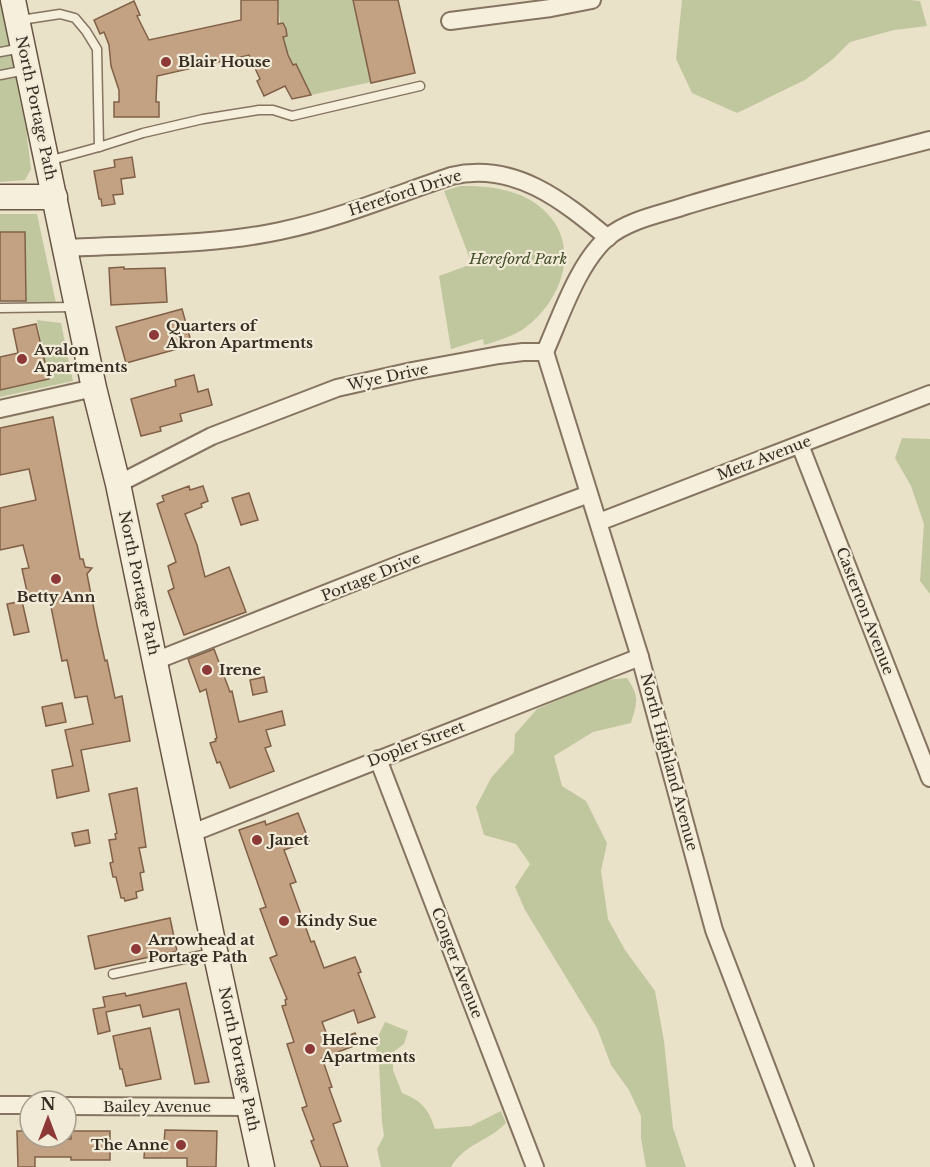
<svg xmlns="http://www.w3.org/2000/svg" width="930" height="1167" font-family="'Libre Baskerville',serif">
<rect width="100%" height="100%" fill="#eae1c9"/>
<g fill="#c0c79e">
<polygon points="0,0 26,129 31,169 25,180 0,182"/>
<polygon points="278,0 353,0 371,82 293,99 303,78 296,65 293,65 285,48 283,37 287,36 283,23 280,23"/>
<polygon points="682,0 910,0 920,1 927,26 894,30 850,42 833,59 805,80 737,113 692,93 676,59"/>
<path d="M460,186C493,185 531,191 552,219C580,256 557,306 522,330C510,337 498,341 484,345L483,339L451,349L439,276L472,264L444,191Z"/>
<polygon points="0,214 37,214 56,303 26,304 25,232 0,232"/>
<polygon points="37,320 61,323 73,381 0,397 0,390 48,379"/>
<polygon points="902,438 930,439 930,594 920,581 924,524 911,486 895,458"/>
<path d="M627,678C640,697 637,702 631,723L593,732L554,756L562,786L586,801L607,843L601,871L608,919L625,950L655,991L664,1041L673,1128L686,1167H646L641,1138V1116L629,1090L611,1065L597,1028L525,910L515,887L530,864L516,844L484,835L476,807L491,778L514,752L515,734L537,709L605,680Z"/>
<path d="M385,1022L408,1031L404,1044L393,1052V1070L402,1093C422,1101 428,1108 435,1129L471,1126L501,1111L506,1123C488,1142 465,1143 451,1167H381L377,1149L384,1136L382,1122L379,1063L375,1043Z"/>
</g>
<g fill="#c3a183" stroke="#806148" stroke-width="1.5">
<polygon points="241,0 278,0 278,24 283,23 286,29 287,36 283,37 288,55 293,65 296,64 311,95 292,99 285,86 264,96 257,81 260,79 249,55 157,76 156,102 159,102 159,117 114,117 114,102 119,102 119,90 111,66 109,45 104,32 100,34 94,20 134,1 140,15 137,16 149,40 241,20"/>
<polygon points="353,0 398,0 415,73 371,83"/>
<polygon points="132,157 135,177 121,179 123,194 113,195 115,204 102,206 101,199 99,199 94,171 115,167 114,160"/>
<polygon points="0,232 25,232 26,301 0,301"/>
<polygon points="124,267 124,269 165,268 167,302 111,305 109,268"/>
<polygon points="182,309 192,345 126,363 116,327"/>
<polygon points="36,324 49,379 0,390 0,357 18,353 13,329"/>
<polygon points="194,375 198,392 208,389 212,405 180,414 182,421 160,427 161,431 141,436 131,399 176,386 175,380"/>
<polygon points="53,417 80,559 83,559 85,567 92,568 87,574 97,625 105,661 107,660 115,698 122,696 130,741 81,750 89,791 57,798 52,770 73,766 65,730 93,724 87,696 75,698 67,660 62,661 48,592 28,596 22,569 29,568 23,545 0,550 0,508 36,500 29,469 0,475 0,428"/>
<polygon points="189,486 190,490 203,486 208,501 201,504 202,507 185,514 197,545 205,577 229,567 246,612 184,635 168,591 174,588 168,566 176,562 157,504 164,501 162,496"/>
<polygon points="249,493 258,520 241,525 232,498"/>
<polygon points="22,601 29,632 14,635 7,604"/>
<polygon points="214,649 230,692 232,691 239,722 282,711 285,725 266,730 271,746 265,748 274,771 230,788 220,762 217,763 210,743 216,741 215,739 217,738 206,689 200,692 188,659"/>
<polygon points="264,677 267,692 253,695 250,680"/>
<polygon points="62,703 66,722 46,726 42,707"/>
<polygon points="137,788 146,847 139,848 144,872 140,873 143,890 136,892 137,898 125,901 124,898 121,898 116,877 113,877 110,863 113,862 109,840 116,839 115,834 117,833 109,794"/>
<polygon points="298,813 309,841 284,850 296,882 290,884 311,942 314,941 324,968 355,957 361,972 358,973 375,1017 358,1023 354,1010 322,1022 330,1043 355,1033 359,1044 322,1058 332,1087 329,1088 341,1121 333,1124 348,1167 321,1167 311,1141 314,1140 302,1108 307,1106 287,1044 294,1042 282,1006 286,1005 285,1000 287,999 270,958 277,955 260,909 266,907 239,830 265,821 266,825"/>
<polygon points="88,830 90,843 75,846 72,833"/>
<polygon points="170,918 177,951 95,969 88,936"/>
<polygon points="186,983 209,1082 195,1084 179,1009 143,1017 140,1005 106,1012 110,1031 98,1034 93,1009 105,1007 103,997 125,993 126,996"/>
<polygon points="150,1028 161,1079 126,1086 122,1069 120,1069 113,1036"/>
<polygon points="165,1130 217,1131 216,1167 187,1167 187,1158 144,1158 145,1144 164,1144"/>
<polygon points="17,1131 30,1131 30,1137 48,1137 48,1139 71,1139 71,1131 110,1131 110,1160 71,1160 71,1157 35,1157 35,1167 18,1167"/>
</g>
<g fill="none" stroke-linecap="round" stroke-linejoin="round">
<g stroke="#847460" stroke-width="11">
<g id="lane">
<polyline points="21,20 60,14 75,18 86,31 97,49 99,147 48,161"/>
<polyline points="0,52 22,48"/>
<polyline points="0,75 26,70"/>
<polyline points="99,147 143,133 203,119 259,110 273,110 292,116 420,86"/>
<polyline points="0,308 75,307"/>
<polyline points="113,974 212,953"/>
</g>
</g>
<g stroke="#847460" stroke-width="20">
<g id="street">
<polyline points="450,21 551,8 592,0"/>
<path d="M66,248C138,244 209,246 280,231C338,219 395,195 451,176C514,161 562,200 608,238"/>
<polyline points="545,352 640,657 714,930 805,1167"/>
<path d="M545,352C561,316 578,263 608,237C630,219 662,214 688,205C768,181 849,161 930,140"/>
<polyline points="0,409 94,388"/>
<polyline points="800,445 930,778"/>
<polyline points="118,484 212,436 337,388 412,371 499,355 523,352 545,352"/>
<polyline points="599,522 930,394"/>
<polyline points="155,661 408,561 589,494"/>
<polyline points="378,759 535,1167"/>
<polyline points="192,833 640,657"/>
<polyline points="0,1105 30,1105"/>
<polyline points="66,1106 249,1107"/>
</g>
</g>
<g stroke="#665643" stroke-width="27">
<g id="secondary">
<polyline points="13,0 94,388 118,484 212,937 262,1167"/>
<polyline points="0,197 55,197"/>
</g>
</g>
<use href="#lane" stroke="#f5efdc" stroke-width="8"/>
<use href="#street" stroke="#f5efdc" stroke-width="16"/>
<use href="#secondary" stroke="#f5efdc" stroke-width="24"/>
</g>
<g fill="#8c3937" stroke="#f2ebd8" stroke-width="2">
<circle cx="166" cy="62" r="6"/>
<circle cx="154" cy="335" r="6"/>
<circle cx="22" cy="359" r="6"/>
<circle cx="56" cy="579" r="6"/>
<circle cx="207" cy="670" r="6"/>
<circle cx="257" cy="840" r="6"/>
<circle cx="284" cy="921" r="6"/>
<circle cx="136" cy="949" r="6"/>
<circle cx="310" cy="1049" r="6"/>
<circle cx="181" cy="1145" r="6"/>
</g>
<g text-anchor="middle" stroke-width="4.5" stroke-linejoin="round" paint-order="stroke">
<g font-size="15" font-weight="bold" fill="#362c22" stroke="#f2ebd8" text-anchor="start">
<text x="178" y="67">Blair House</text>
<text x="166" y="331">Quarters of<tspan x="166" dy="17">Akron Apartments</tspan></text>
<text x="34" y="355">Avalon<tspan x="34" dy="17">Apartments</tspan></text>
<text x="56" y="602" text-anchor="middle">Betty Ann</text>
<text x="219" y="675">Irene</text>
<text x="269" y="845">Janet</text>
<text x="296" y="926">Kindy Sue</text>
<text x="148" y="945">Arrowhead at<tspan x="148" dy="17">Portage Path</tspan></text>
<text x="322" y="1045">Helene<tspan x="322" dy="17">Apartments</tspan></text>
<text x="169" y="1150" text-anchor="end">The Anne</text>
</g>
<g font-size="15" fill="#362c22" stroke="#f2ebd8">
<text transform="translate(36 108) rotate(78)" y="5">North Portage Path</text>
<text transform="translate(405 193) rotate(-18)" y="5">Hereford Drive</text>
<text transform="translate(388 377) rotate(-12)" y="5">Wye Drive</text>
<text transform="translate(764 458) rotate(-21)" y="5">Metz Avenue</text>
<text transform="translate(371 577) rotate(-22)" y="5">Portage Drive</text>
<text transform="translate(139 583) rotate(78)" y="5">North Portage Path</text>
<text transform="translate(865 611) rotate(69)" y="5">Casterton Avenue</text>
<text transform="translate(416 744) rotate(-21)" y="5">Dopler Street</text>
<text transform="translate(669 762) rotate(75)" y="5">North Highland Avenue</text>
<text transform="translate(457 963) rotate(69)" y="5">Conger Avenue</text>
<text transform="translate(239 1059) rotate(78)" y="5">North Portage Path</text>
<text x="157" y="1112">Bailey Avenue</text>
</g>
<g font-size="15" font-style="italic" fill="#45502b" stroke="#f2ebd8">
<text x="518" y="264">Hereford Park</text>
</g>
</g>
<g transform="translate(48 1119)"><circle r="28" fill="#f2ebd8" stroke="#a79f8f" stroke-width="1.5"/>
<path d="M0-4.5L10 22L0 15L-10 22Z" fill="#8c3937"/>
<text y="-9" font-size="16" font-weight="bold" text-anchor="middle" fill="#362c22">N</text>
</g>
</svg>
